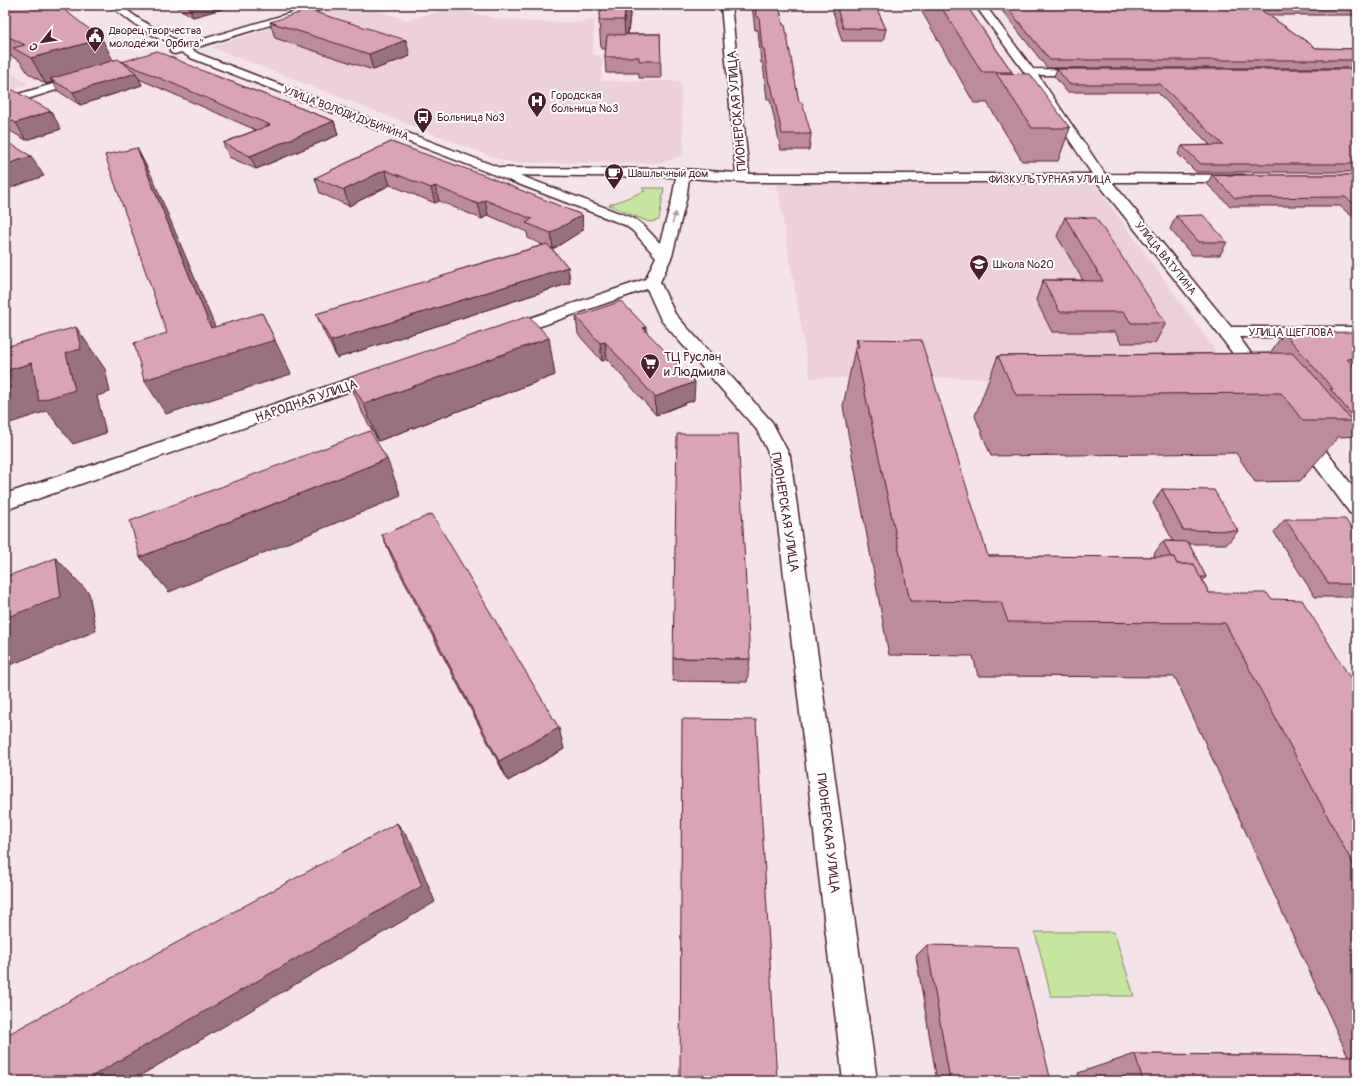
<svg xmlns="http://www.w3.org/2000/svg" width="1362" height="1086" font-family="Pangolin,sans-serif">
<rect width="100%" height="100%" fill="#f4e3e9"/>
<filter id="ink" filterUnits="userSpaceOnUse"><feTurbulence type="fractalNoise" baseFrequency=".025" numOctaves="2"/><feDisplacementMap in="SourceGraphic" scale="8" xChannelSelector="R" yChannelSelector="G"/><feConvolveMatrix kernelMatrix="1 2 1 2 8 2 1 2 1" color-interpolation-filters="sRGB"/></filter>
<g filter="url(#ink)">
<g fill="#ecd0da">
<polygon points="346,5 357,5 408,20 451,9 461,10 497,19 531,22 577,22 594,20 593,54 603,58 601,81 680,81 684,154 662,163 514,163 498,159 211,47"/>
<polygon points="5,68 28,84 5,91"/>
<polygon points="777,184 1095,184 1235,378 810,378"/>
</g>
<g fill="#c5e69f" stroke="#888265">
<polygon points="642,188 664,188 659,220 649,222 609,205 645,191"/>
<polygon points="1035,932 1114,932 1134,996 1051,996"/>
</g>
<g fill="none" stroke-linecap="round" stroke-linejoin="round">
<g stroke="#4a1f2b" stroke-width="3">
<g id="minor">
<polygon points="721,5 731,5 749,174 1092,174 1025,73 975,5 985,5 1033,69 1090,70 1091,72 1090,74 1086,75 1038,75 1105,174 1244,175 1246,178 1244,181 1239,182 1112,182 1231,327 1357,327 1357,337 1239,337 1268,377 1265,381 1259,383 1253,381 1220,336 1097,182 743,182 689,178 686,200 672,256 669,259 664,261 659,259 656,256 672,200 676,177 497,175 495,172 497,169 502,168 683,169 736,173"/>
<polygon points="652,277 658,279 660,282 658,285 512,336 506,337 500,336 497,332 500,328"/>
<polygon points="379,369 385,371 388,375 385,379 5,510 5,494"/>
<polygon points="1303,428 1310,430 1357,492 1357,515 1350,513 1296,440 1293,435 1296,430"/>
</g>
</g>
<g stroke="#4a1f2b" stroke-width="3">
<g id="tertiary">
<polygon points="109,5 120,5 139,19 184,45 317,5 332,5 330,7 191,49 199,54 635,219 643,225 669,253 672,256 660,282 675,314 772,422 790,456 877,1081 843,1081 770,456 757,430 661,320 644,282 656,257 633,231 625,225 191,58 181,52 175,54 171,53 170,51 174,48 133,23"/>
<polygon points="84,75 88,76 90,78 88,80 5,106 5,98"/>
</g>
</g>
<use href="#minor" fill="#fff" fill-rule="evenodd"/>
<use href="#tertiary" fill="#fff" fill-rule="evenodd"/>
</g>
<g fill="#bc8c9d" stroke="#4a1f2b">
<polygon points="5,5 113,60 208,73 334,121 338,135 256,169 229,157 223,143 256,130 139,79 142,85 80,105 58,91 53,82 46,84 28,73 20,61 5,53"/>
<polygon points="173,5 236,5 193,17"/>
<polygon points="602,5 631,5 628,34 660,34 661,78 639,78 639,73 606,73 605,57 606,49 601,49 599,20"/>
<polygon points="752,5 779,5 783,25 799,102 811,134 809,150 781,150 770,99 767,99 763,63 761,63 758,30 755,30"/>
<polygon points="831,5 875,5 886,29 883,41 842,41"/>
<polygon points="918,5 966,5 1012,72 1011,74 1070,128 1058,161 1022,161 988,104 988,103 974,103"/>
<polygon points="1000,5 1354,5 1357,7 1357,11 1354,15 1268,15 1316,48 1357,49 1357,68 1047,68 1000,8 1001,7"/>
<polygon points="270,22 410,56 373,70 275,38"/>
<polygon points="1057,69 1357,69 1357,172 1196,172 1178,154 1182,146 1210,145 1157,92 1067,92 1054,76"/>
<polygon points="5,92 61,129 26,140 5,128"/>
<polygon points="391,142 582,215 583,230 553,249 551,248 568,267 570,283 337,358 323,330 316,314 455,273 455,271 543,245 528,238 527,232 488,215 482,219 439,201 435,203 390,185 349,206 320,193 315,178"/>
<polygon points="1212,175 1357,175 1357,217 1353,217 1340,206 1230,206 1207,184"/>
<polygon points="1176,216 1227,242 1220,255 1192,255 1170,229"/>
<polygon points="1065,217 1166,323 1155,343 1121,343 1115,332 1052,332 1036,300 1043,280 1083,280 1057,236"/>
<polygon points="576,317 646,332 694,400 656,415 607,359 602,361 578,334"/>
<polygon points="1284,333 1357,333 1357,436 1338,437 1300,481 1255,482 1236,453 991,456 975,416 998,356 1270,353"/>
<polygon points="857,339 988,556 1155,557 1154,554 1163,541 1173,541 1153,503 1162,489 1238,531 1227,544 1189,544 1206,577 1203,581 1209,593 1271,599 1357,689 1357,1081 1080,1081 1078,1073 1135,1054 1348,1056 1175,677 978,676 973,656 889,655 843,406"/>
<polygon points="555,375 378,441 363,414 348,378"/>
<polygon points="1285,519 1357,536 1357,597 1315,597 1274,532"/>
<polygon points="382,535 564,749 508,781 393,560"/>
<polygon points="1357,653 1357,663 1353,656"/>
<polygon points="673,658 750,659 747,682 673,681"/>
<polygon points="927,945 1051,1081 937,1081 916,956"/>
</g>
<g fill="#99727f" stroke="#4a1f2b">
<polygon points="188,5 236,5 193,17"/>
<polygon points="626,5 631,5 626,49 624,20"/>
<polygon points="102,39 115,64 50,79 53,82 46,84 31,58"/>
<polygon points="406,40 410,56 373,70 369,54"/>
<polygon points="136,73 142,85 80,105 73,92"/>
<polygon points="51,111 61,129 26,140 16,123"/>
<polygon points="334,121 338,135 256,169 250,156"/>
<polygon points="137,148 153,179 227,355 262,313 291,374 166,414 144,380 211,328"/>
<polygon points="31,156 44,176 5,190 5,165"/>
<polygon points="385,170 390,185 349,206 344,190"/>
<polygon points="435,186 439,201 435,203 431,188"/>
<polygon points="485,200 488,215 482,219 478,204"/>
<polygon points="582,215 583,230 553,249 551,233"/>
<polygon points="568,267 570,283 337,358 331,341"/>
<polygon points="76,327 105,369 110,392 97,396 106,433 73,444 47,411 7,424 5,421 5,371 66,353"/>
<polygon points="646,327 647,345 643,328"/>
<polygon points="549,338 555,375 378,441 364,404"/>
<polygon points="605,342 607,359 602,361 600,343"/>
<polygon points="695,382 694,400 656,415 655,397"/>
<polygon points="387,459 401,496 169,592 140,557"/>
<polygon points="56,558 89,593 96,631 5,667 5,618"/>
<polygon points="559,728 564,749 508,781 499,761"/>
<polygon points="397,823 411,842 435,902 131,1081 84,1081"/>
</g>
<g fill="#dba3b6" stroke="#4a1f2b">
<polygon points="5,5 58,5 102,39 31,58 13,48 25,45 5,35"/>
<polygon points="602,5 626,5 624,20 599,20"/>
<polygon points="755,5 779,5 783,25 785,25 799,102 802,102 811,134 782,134 771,84 769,84 764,49 762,48 759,17 756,17"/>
<polygon points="836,5 875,5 886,29 843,28"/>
<polygon points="940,5 966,5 1012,72 982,72"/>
<polygon points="1005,5 1354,5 1357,7 1357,8 1258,8 1316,48 1357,49 1357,60 1050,60"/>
<polygon points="308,10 406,40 369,54 270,22"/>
<polygon points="660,34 661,61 639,61 639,57 605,57 607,35"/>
<polygon points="157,51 208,73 334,121 250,156 223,143 270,125 122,62 136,73 73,92 50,79 118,59 122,62"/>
<polygon points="1057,69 1357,69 1357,164 1201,164 1182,146 1223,145 1160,84 1069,84"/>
<polygon points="996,73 1030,74 1070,128 1032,128"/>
<polygon points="13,90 51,111 16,123 5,117 5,92"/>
<polygon points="5,141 31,156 5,165"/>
<polygon points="391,142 486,176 582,215 551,233 526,223 532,219 485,200 478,204 435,186 431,188 385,170 344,190 315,178"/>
<polygon points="137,148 211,328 262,313 275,340 144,380 134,343 167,333 105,155"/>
<polygon points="1212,175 1357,175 1357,206 1345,197 1235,198"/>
<polygon points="1203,215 1227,242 1199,242 1176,216"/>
<polygon points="1065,217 1096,218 1166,323 1131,323 1124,312 1060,312 1043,280 1103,281"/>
<polygon points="547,244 568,267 331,341 316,314 456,272 455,271"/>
<polygon points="621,301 646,327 643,328 695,382 655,397 605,342 600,343 576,317"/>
<polygon points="529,316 549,338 364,404 348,378"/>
<polygon points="76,327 81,349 66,353 75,390 39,401 32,363 5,371 5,347"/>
<polygon points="1356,332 1357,333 1357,358 1347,359 1357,370 1357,415 1352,415 1330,389 1333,389 1284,333"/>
<polygon points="857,339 921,340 988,556 1174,557 1177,564 1194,564 1209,593 1267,593 1271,599 1302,600 1357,689 1357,872 1225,623 1008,622 1001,602 910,601 855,347 859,347"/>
<polygon points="1292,353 1304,366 1306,366 1352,421 1303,421 1281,393 1016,395 998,356"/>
<polygon points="370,431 387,459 140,557 130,521"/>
<polygon points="677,434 738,434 750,659 673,658"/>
<polygon points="1162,489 1214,490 1238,531 1183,530"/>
<polygon points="432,514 559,728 499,761 382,535"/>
<polygon points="1285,519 1345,519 1357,536 1357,584 1329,584"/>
<polygon points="1163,541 1188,542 1206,577 1200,577 1194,564 1177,564 1174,557 1171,557"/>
<polygon points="56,558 61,597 5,618 5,577"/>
<polygon points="682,719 756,720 777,1081 680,1081"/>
<polygon points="397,823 422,886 84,1081 5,1081 5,1036"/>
<polygon points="927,945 1018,947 1051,1081 950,1081"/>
<polygon points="1135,1054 1357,1056 1357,1081 1143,1081"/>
</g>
<defs><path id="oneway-solid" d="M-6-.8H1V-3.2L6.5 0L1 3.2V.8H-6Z"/></defs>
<use fill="#ae9aa0" href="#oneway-solid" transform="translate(674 218) rotate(-75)"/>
</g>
<defs>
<g id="civic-pin" transform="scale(1)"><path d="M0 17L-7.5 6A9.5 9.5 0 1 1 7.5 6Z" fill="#4a1f2b" stroke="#fff"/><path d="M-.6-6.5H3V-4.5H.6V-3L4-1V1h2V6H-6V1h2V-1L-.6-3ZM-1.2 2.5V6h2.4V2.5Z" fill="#fff"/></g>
<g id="hospital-pin" transform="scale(1)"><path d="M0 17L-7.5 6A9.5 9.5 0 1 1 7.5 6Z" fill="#4a1f2b" stroke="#fff"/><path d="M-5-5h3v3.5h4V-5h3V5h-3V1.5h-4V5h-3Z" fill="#fff"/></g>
<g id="bus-pin" transform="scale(1)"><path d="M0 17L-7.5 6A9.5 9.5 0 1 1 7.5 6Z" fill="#4a1f2b" stroke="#fff"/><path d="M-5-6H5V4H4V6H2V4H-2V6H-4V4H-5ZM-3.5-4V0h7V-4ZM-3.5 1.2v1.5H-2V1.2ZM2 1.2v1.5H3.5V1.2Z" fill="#fff"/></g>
<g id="cafe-pin" transform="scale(1)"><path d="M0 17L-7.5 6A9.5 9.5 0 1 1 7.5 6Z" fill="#4a1f2b" stroke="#fff"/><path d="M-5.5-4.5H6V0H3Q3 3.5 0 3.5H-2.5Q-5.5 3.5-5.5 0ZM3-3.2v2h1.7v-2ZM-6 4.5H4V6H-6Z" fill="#fff"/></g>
<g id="school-pin" transform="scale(1)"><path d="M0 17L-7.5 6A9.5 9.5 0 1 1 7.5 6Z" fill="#4a1f2b" stroke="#fff"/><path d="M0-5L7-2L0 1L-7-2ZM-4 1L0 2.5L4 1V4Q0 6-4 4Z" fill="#fff"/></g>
<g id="supermarket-pin" transform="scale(1)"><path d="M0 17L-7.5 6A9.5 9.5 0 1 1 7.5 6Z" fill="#4a1f2b" stroke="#fff"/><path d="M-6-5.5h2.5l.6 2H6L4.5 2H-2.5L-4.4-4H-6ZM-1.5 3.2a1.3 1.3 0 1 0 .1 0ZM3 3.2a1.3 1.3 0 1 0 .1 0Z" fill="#fff"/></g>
</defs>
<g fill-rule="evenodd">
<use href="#civic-pin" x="95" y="36"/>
<use href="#hospital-pin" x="537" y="101"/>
<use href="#bus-pin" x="423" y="117"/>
<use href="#cafe-pin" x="614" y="173"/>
<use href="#school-pin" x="979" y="264"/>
<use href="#supermarket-pin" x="650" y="363"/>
</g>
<g text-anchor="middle" stroke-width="4" stroke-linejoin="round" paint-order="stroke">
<g font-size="11" fill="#4a1f2b" stroke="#fff" text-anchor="start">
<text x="109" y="34">Дворец творчества<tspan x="109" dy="13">молодёжи "Орбита"</tspan></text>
<text x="551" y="99">Городская<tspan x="551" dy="13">больница №3</tspan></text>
<text x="437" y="121">Больница №3</text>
<text x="628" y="177">Шашлычный дом</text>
<text x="993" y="268">Школа №20</text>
</g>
<g font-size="11" fill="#4a1f2b" stroke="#fff">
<text transform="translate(346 113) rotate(21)" y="4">УЛИЦА ВОЛОДИ ДУБИНИНА</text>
<text x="1050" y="183">ФИЗКУЛЬТУРНАЯ УЛИЦА</text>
<text transform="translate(1166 258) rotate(51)" y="4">УЛИЦА ВАТУТИНА</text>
<text x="1291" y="336">УЛИЦА ЩЕГЛОВА</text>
</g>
<g font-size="13" fill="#4a1f2b" stroke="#fff">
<text transform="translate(736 111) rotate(-95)" y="5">ПИОНЕРСКАЯ УЛИЦА</text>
<text transform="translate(306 400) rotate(-19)" y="5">НАРОДНАЯ УЛИЦА</text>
<text transform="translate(786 512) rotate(81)" y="5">ПИОНЕРСКАЯ УЛИЦА</text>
<text transform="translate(829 833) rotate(83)" y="5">ПИОНЕРСКАЯ УЛИЦА</text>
</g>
<g font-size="13" fill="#4a1f2b" stroke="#fff" text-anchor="start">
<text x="664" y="361">ТЦ Руслан<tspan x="664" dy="15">и Людмила</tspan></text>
</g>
</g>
<rect width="1362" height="1086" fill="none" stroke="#fff" stroke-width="20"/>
<rect x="10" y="10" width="1342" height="1066" fill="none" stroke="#4a1f2b" stroke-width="1.5" filter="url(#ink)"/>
<g transform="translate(42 42) rotate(240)" stroke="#ffffff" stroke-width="3" paint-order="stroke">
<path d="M0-3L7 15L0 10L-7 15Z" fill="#4a1f2b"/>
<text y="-6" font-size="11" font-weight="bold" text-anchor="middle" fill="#4a1f2b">С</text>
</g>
</svg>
